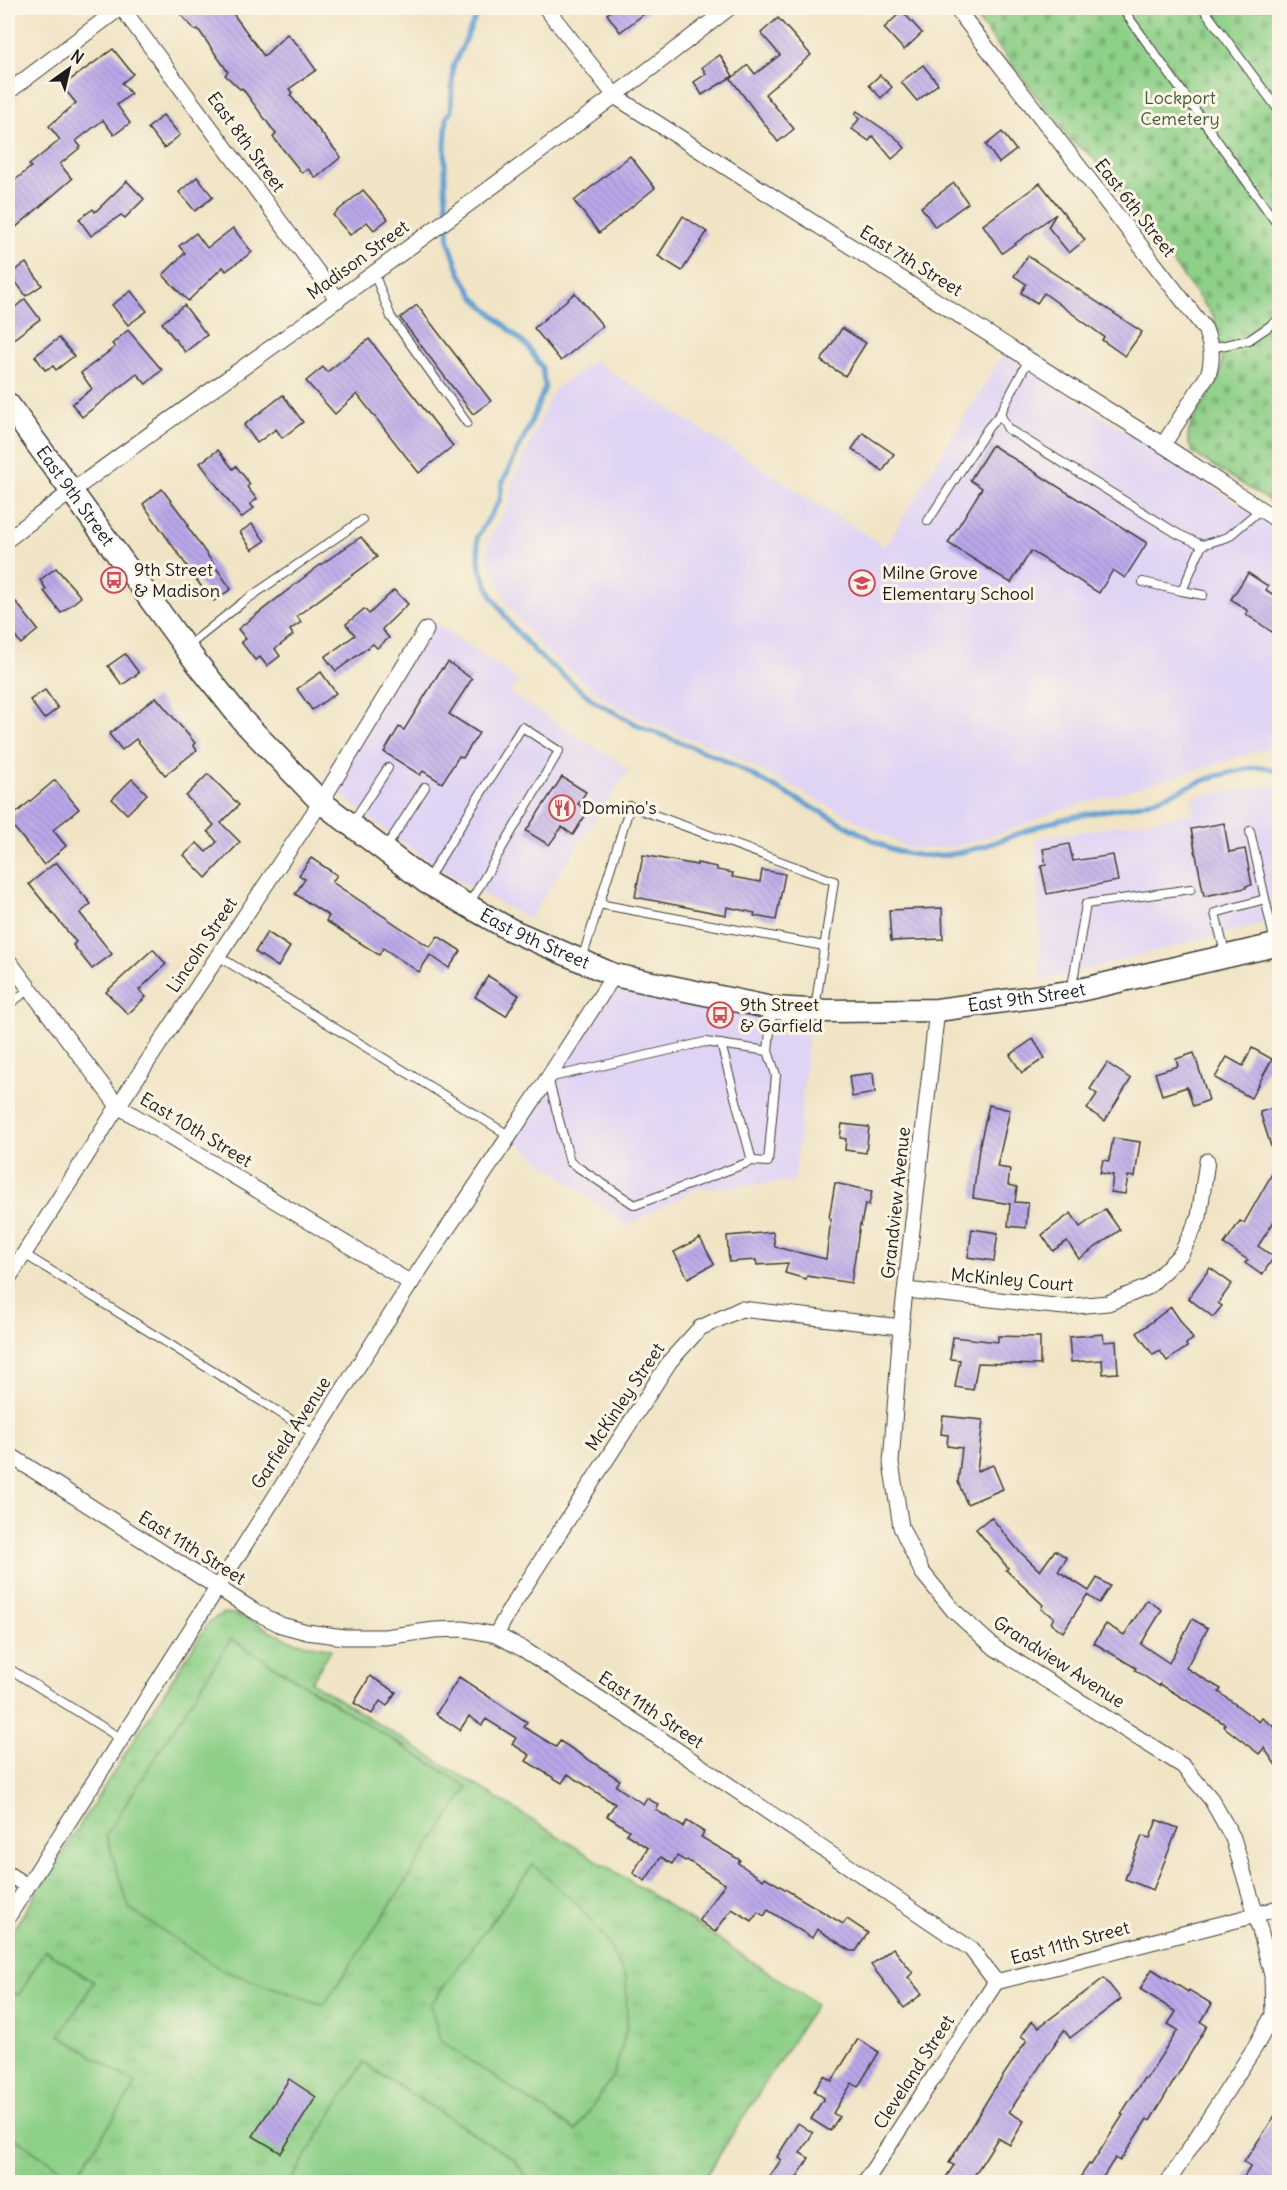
<svg xmlns="http://www.w3.org/2000/svg" width="1287" height="2190" font-family="Delius,sans-serif">
<defs>
<pattern id="grass-tufts" width="24" height="20" patternUnits="userSpaceOnUse" patternTransform="scale(1.5)"><rect width="24" height="20" fill="#8ed088"/><path d="M3 7l-1-3M5 7V3M7 7l1-3M15 17l-1-3M17 17v-4M19 17l1-3" fill="none" stroke="#7ab275"/></pattern>
<pattern id="cemetery-stones" width="16" height="16" patternUnits="userSpaceOnUse" patternTransform="scale(1.5)"><rect width="16" height="16" fill="#8ed088"/><path d="M2 7V4a2 2 0 0 1 4 0v3zM10 15v-3a2 2 0 0 1 4 0v3z" fill="#7ab275"/></pattern>
<pattern id="building-back-hatch" width="6" height="6" patternUnits="userSpaceOnUse" patternTransform="scale(1.5)"><rect width="6" height="6" fill="#b9a7e9"/><path d="M-1 5l2 2M0 0l6 6M5-1l2 2" fill="none" stroke="#9e8fc7"/></pattern>
</defs>
<rect width="100%" height="100%" fill="#fcf5e5"/>
<filter id="ink" filterUnits="userSpaceOnUse"><feTurbulence type="fractalNoise" baseFrequency=".0167" numOctaves="2"/><feDisplacementMap in="SourceGraphic" scale="12" xChannelSelector="R" yChannelSelector="G"/><feConvolveMatrix kernelMatrix="1 2 1 2 8 2 1 2 1" color-interpolation-filters="sRGB"/></filter>
<filter id="wash" filterUnits="userSpaceOnUse"><feTurbulence type="fractalNoise" baseFrequency=".008" numOctaves="4" result="noise"/><feDisplacementMap in="SourceGraphic" scale="24" xChannelSelector="R" yChannelSelector="G"/><feGaussianBlur stdDeviation="1.35" result="paint"/><feColorMatrix in="noise" values="0 0 0 0 0 0 0 0 0 0 0 0 0 0 0 0 0 1.4 0 .05"/><feComposite in="paint" operator="in"/></filter>
<g filter="url(#wash)">
<rect width="100%" height="100%" fill="#f0e4c5"/>
<g fill="#e0d4f4">
<polygon points="1004,353 1279,531 1279,745 1052,813 1002,833 954,847 910,849 726,752 648,723 603,697 542,649 508,606 488,559 489,540 508,506 513,481 554,390 594,361 885,547"/>
<polygon points="427,618 519,680 510,694 629,769 529,919 460,881 394,837 324,781"/>
<polygon points="1279,784 1279,919 1041,981 1036,839 1194,813 1191,797"/>
<polygon points="621,981 810,1016 795,1181 696,1189 626,1226 513,1139"/>
</g>
<path fill="url(#grass-tufts)" stroke="#557652" stroke-width="1.5" d="M223,1613C246,1613 268,1632 290,1640C303,1644 318,1646 332,1649L311,1682L646,1891L816,2004L702,2182H8V1950L10,1946L8,1938L209,1622Z"/>
<path fill="url(#cemetery-stones)" stroke="#557652" stroke-width="1.5" d="M969,8H1279V507L1194,454C1173,426 1215,400 1221,371C1224,357 1219,348 1216,335C1215,328 1216,323 1214,317L1091,155L1072,142Z"/>
<g fill="#8ed088" stroke="#557652" stroke-width="1.5">
<polygon points="231,1639 468,1787 324,2005 222,1970 129,1908 106,1835"/>
<polygon points="533,1865 578,1905 606,1940 626,1978 627,2026 614,2074 576,2131 440,2041 431,2004"/>
<polygon points="45,1950 94,1982 60,2035 136,2084 75,2178 8,2134 8,2000 9,2001 15,1993 19,1995"/>
<polygon points="363,2063 515,2160 529,2182 290,2182"/>
</g>
<g fill="none" stroke-linecap="round" stroke-linejoin="round">
<path stroke="#62a0d4" stroke-width="5" d="M480,8L453,67L451,111L447,116L445,146V187L449,242L460,273L475,298L528,347L542,368L545,387L532,420L502,484L500,500L477,537L480,568L492,596L511,625L538,655L594,701L641,727L720,758L888,848C946,871 1000,838 1055,821C1082,813 1112,811 1140,804C1167,797 1191,784 1217,776C1229,773 1251,767 1262,767C1269,767 1272,771 1280,770"/>
</g>
<g id="blocks">
<g fill="url(#building-back-hatch)">
<polygon points="189,8 229,8 264,56 287,34 299,46 316,70 289,89 292,93 290,95 341,157 316,178 308,169 302,173 273,137 276,134 242,88 240,89 225,75 228,72 198,29 196,31 181,15"/>
<polygon points="615,8 652,8 620,32 607,14"/>
<polygon points="902,11 922,33 904,50 884,28"/>
<polygon points="778,18 811,55 765,94 794,129 778,142 731,79 748,65 755,74 780,55 761,33"/>
<polygon points="113,49 133,74 122,83 131,94 117,105 130,123 114,135 103,120 76,141 81,147 60,164 72,179 8,234 8,186 31,167 29,165 60,140 49,126 76,103 62,86"/>
<polygon points="720,55 733,76 702,95 694,82 706,74 702,67"/>
<polygon points="923,65 938,84 917,101 901,82"/>
<polygon points="880,75 892,87 881,98 869,85"/>
<polygon points="857,111 895,137 905,148 892,159 873,136 869,141 852,129 859,119 855,114"/>
<polygon points="163,115 180,135 164,148 148,128"/>
<polygon points="1002,132 1016,150 999,163 986,145"/>
<polygon points="630,156 655,188 599,233 574,201"/>
<polygon points="197,177 213,197 195,211 179,192"/>
<polygon points="127,181 144,199 125,218 121,215 91,236 79,219 93,209 95,212"/>
<polygon points="954,183 968,203 935,227 921,207"/>
<polygon points="1040,183 1085,240 1069,253 1048,227 1056,214 1002,253 983,225"/>
<polygon points="363,190 388,219 374,230 367,222 350,235 333,215"/>
<polygon points="683,216 707,232 682,271 658,256"/>
<polygon points="233,228 252,252 226,271 223,267 188,301 163,275 185,253 179,246 196,233 207,248"/>
<polygon points="1028,256 1142,332 1125,356 1102,340 1104,337 1044,293 1037,303 1021,293 1026,284 1014,276"/>
<polygon points="26,263 42,285 26,296 10,274"/>
<polygon points="131,291 147,311 128,325 112,305"/>
<polygon points="575,293 603,326 561,361 534,328"/>
<polygon points="25,299 40,319 8,343 8,313"/>
<polygon points="184,305 207,335 185,352 162,323"/>
<polygon points="417,305 491,401 473,414 400,318"/>
<polygon points="842,328 866,343 845,376 821,361"/>
<polygon points="128,330 162,370 146,384 137,374 82,417 72,404 92,389 81,373 115,347 112,344"/>
<polygon points="59,338 74,356 56,370 53,366 45,370 35,356"/>
<polygon points="369,339 453,446 419,473 357,394 335,414 306,381 323,367 327,372"/>
<polygon points="283,395 303,422 282,438 276,429 257,443 244,425"/>
<polygon points="863,433 894,454 883,471 852,449"/>
<polygon points="992,445 1147,543 1125,578 1113,570 1099,593 1031,551 1011,583 948,543 982,488 970,480"/>
<polygon points="218,450 233,469 236,466 250,484 247,487 257,499 250,504 254,508 241,518 200,463"/>
<polygon points="162,489 189,525 187,526 231,589 214,601 201,586 143,504"/>
<polygon points="252,524 265,541 252,550 240,532"/>
<polygon points="361,537 377,557 297,616 301,622 290,630 293,635 275,649 280,656 267,666 260,657 255,660 241,642 246,639 238,629 316,568"/>
<polygon points="56,568 81,597 61,613 44,591 46,589 40,580"/>
<polygon points="1248,573 1268,586 1266,590 1280,599 1280,621 1272,632 1246,614 1248,611 1231,599"/>
<polygon points="394,590 408,604 382,629 389,638 377,648 373,644 336,671 325,657 355,635 346,624 364,609 369,614"/>
<polygon points="16,602 38,630 21,644 8,626 8,608"/>
<polygon points="125,654 139,673 122,685 108,666"/>
<polygon points="448,662 472,679 449,714 479,733 463,758 459,756 442,783 423,771 420,775 384,752 399,727 404,730 442,668 443,669"/>
<polygon points="321,672 336,693 312,710 297,689"/>
<polygon points="45,690 58,708 44,719 30,700"/>
<polygon points="156,697 195,743 193,745 197,750 165,775 136,739 122,750 109,734"/>
<polygon points="208,774 239,805 221,823 240,842 206,878 184,855 197,843 206,852 217,842 208,831 214,825 186,796"/>
<polygon points="562,777 586,792 578,804 588,811 573,835 562,827 549,845 526,831"/>
<polygon points="132,779 147,794 127,814 112,799"/>
<polygon points="55,780 79,809 53,830 66,846 44,865 8,820"/>
<polygon points="1224,823 1229,852 1245,849 1252,885 1246,886 1246,888 1204,896 1191,829"/>
<polygon points="1069,844 1073,861 1113,855 1118,881 1047,894 1041,866 1046,865 1043,849"/>
<polygon points="643,855 697,865 697,863 717,867 717,870 733,873 732,877 760,882 762,870 785,874 776,920 754,916 755,913 727,907 726,915 635,897"/>
<polygon points="311,858 337,875 332,882 430,947 438,936 461,951 449,968 430,955 419,972 383,948 379,955 326,921 329,916 295,894 305,879 299,875"/>
<polygon points="56,862 91,904 80,913 112,954 92,969 73,945 76,942 29,884"/>
<polygon points="942,908 943,939 891,941 889,910"/>
<polygon points="267,932 290,947 278,967 255,952"/>
<polygon points="153,949 166,964 139,990 146,997 128,1014 106,992"/>
<polygon points="488,976 519,995 506,1016 475,997"/>
<polygon points="1033,1039 1045,1058 1022,1073 1010,1055"/>
<polygon points="1252,1048 1272,1059 1251,1098 1215,1078 1227,1057 1243,1066"/>
<polygon points="1194,1053 1209,1100 1193,1106 1187,1087 1162,1095 1155,1073 1178,1066 1176,1059"/>
<polygon points="1107,1063 1131,1079 1105,1121 1087,1109 1097,1094 1090,1089"/>
<polygon points="873,1073 875,1093 852,1097 849,1076"/>
<polygon points="989,1105 1010,1110 997,1167 1010,1169 1008,1185 1017,1187 1015,1202 1028,1203 1026,1228 1008,1226 1010,1204 973,1198 979,1148"/>
<polygon points="1280,1106 1280,1212 1258,1246 1274,1257 1262,1275 1245,1263 1248,1260 1224,1244 1240,1221 1244,1223 1277,1165 1260,1112"/>
<polygon points="842,1124 869,1127 866,1153 845,1150 846,1139 840,1138"/>
<polygon points="1113,1138 1140,1142 1135,1177 1128,1176 1125,1194 1111,1192 1113,1175 1100,1173 1103,1160 1109,1161"/>
<polygon points="835,1183 872,1191 869,1205 865,1204 861,1225 860,1224 851,1283 807,1276 806,1279 785,1273 788,1263 757,1265 756,1260 729,1262 727,1236 773,1232 775,1247 826,1259 831,1219 829,1218"/>
<polygon points="1105,1209 1120,1230 1079,1259 1067,1241 1053,1251 1042,1235 1071,1213 1080,1227"/>
<polygon points="972,1229 998,1233 994,1261 968,1257"/>
<polygon points="700,1238 714,1264 688,1278 674,1252"/>
<polygon points="1210,1268 1232,1284 1218,1303 1222,1306 1213,1317 1188,1298"/>
<polygon points="1171,1307 1193,1339 1186,1344 1187,1347 1167,1361 1160,1351 1153,1355 1137,1333"/>
<polygon points="1103,1334 1104,1342 1116,1341 1118,1373 1103,1374 1102,1360 1071,1362 1069,1337"/>
<polygon points="998,1336 1040,1337 1040,1365 978,1363 973,1390 955,1387 960,1360 950,1359 953,1337 998,1342"/>
<polygon points="943,1416 983,1420 977,1471 993,1465 1003,1489 967,1504 958,1482 962,1448 947,1446 948,1435 941,1434"/>
<polygon points="991,1517 1017,1549 1040,1571 1055,1550 1067,1558 1058,1571 1089,1591 1097,1578 1110,1586 1099,1603 1087,1595 1063,1632 1051,1623 1054,1617 1041,1609 1043,1605 1006,1570 1008,1568 976,1529"/>
<polygon points="1147,1600 1162,1610 1141,1644 1169,1663 1192,1619 1208,1628 1186,1668 1221,1689 1219,1692 1259,1722 1262,1718 1280,1731 1280,1771 1264,1748 1259,1754 1223,1726 1225,1724 1160,1684 1159,1686 1135,1670 1136,1668 1094,1643 1106,1624 1124,1635"/>
<polygon points="370,1676 396,1692 387,1706 380,1701 372,1714 354,1703"/>
<polygon points="459,1677 527,1722 524,1727 556,1747 560,1741 620,1780 616,1786 643,1804 647,1798 659,1805 656,1810 683,1827 687,1821 704,1832 701,1837 740,1860 738,1863 763,1880 765,1877 843,1924 847,1919 868,1933 856,1951 851,1951 817,1929 812,1938 768,1910 764,1916 758,1912 752,1921 732,1909 715,1932 699,1920 725,1884 687,1860 685,1861 677,1856 672,1864 661,1857 645,1881 633,1873 648,1848 626,1834 629,1830 607,1816 615,1804 568,1774 562,1783 526,1761 530,1755 512,1744 516,1738 486,1719 482,1725 469,1716 460,1730 436,1714"/>
<polygon points="1157,1820 1178,1828 1153,1890 1125,1879 1142,1836 1150,1838"/>
<polygon points="893,1948 913,1973 908,1977 922,1994 904,2008 871,1965"/>
<polygon points="1152,1969 1188,1992 1189,1990 1212,2004 1201,2022 1207,2026 1150,2121 1147,2119 1120,2161 1115,2158 1100,2182 1077,2182 1089,2164 1091,2165 1123,2115 1121,2114 1144,2078 1146,2079 1178,2030 1168,2024 1176,2012 1140,1989"/>
<polygon points="1104,1978 1121,1999 1070,2038 1064,2030 1009,2112 1024,2121 1010,2145 998,2138 970,2182 943,2182 954,2165 949,2163 991,2094 1027,2040 1021,2036 1032,2021 1039,2027"/>
<polygon points="858,2039 879,2052 858,2087 852,2083 833,2113 839,2117 830,2131 811,2119 824,2098 814,2091 824,2076 832,2081"/>
<polygon points="289,2079 316,2097 281,2153 253,2136"/>
<polygon points="1280,2108 1280,2182 1252,2182 1244,2177 1251,2166 1244,2162"/>
<polygon points="798,2123 813,2133 800,2153 809,2158 794,2182 766,2182 781,2160 777,2157"/>
</g>
</g>
</g>
<g filter="url(#ink)">
<use href="#blocks" fill-opacity="0" stroke="#3c3a35" stroke-width="1.5"/>
<g fill="none" stroke-linecap="round" stroke-linejoin="round">
<g stroke="#3c3a35" stroke-width="10">
<g id="lane">
<polyline points="1122,8 1280,228"/>
<polyline points="1203,8 1280,112"/>
<polyline points="374,273 391,317 467,423"/>
<polyline points="1211,348 1249,340 1280,319"/>
<polyline points="1029,359 1000,414 1008,429 1178,534 1202,545 1228,537 1261,509"/>
<polyline points="928,521 988,428 1000,414"/>
<polyline points="1143,582 1182,591 1202,545"/>
<polyline points="1182,591 1203,595"/>
<polyline points="187,647 243,602 362,520"/>
<polyline points="352,823 388,768"/>
<polyline points="1250,831 1275,943"/>
<polyline points="385,849 425,787"/>
<polyline points="427,880 522,727 559,751 469,904"/>
<polyline points="599,904 824,946"/>
<polyline points="1225,953 1215,913 1265,899"/>
<polyline points="218,956 510,1136"/>
<polyline points="582,959 630,806 834,881 815,1009"/>
<polyline points="1072,987 1086,904 1191,889"/>
<polyline points="8,1005 30,989"/>
<polyline points="721,1044 752,1161"/>
<polyline points="768,1051 776,1075 768,1162 752,1161 635,1205 570,1162 548,1078 705,1042 768,1051 772,1011"/>
<polyline points="24,1254 314,1434"/>
<polyline points="8,1668 120,1738"/>
</g>
</g>
<g stroke="#3c3a35" stroke-width="17">
<g id="street">
<polyline points="122,8 338,300"/>
<polyline points="546,8 616,97 1163,445 1280,522"/>
<path d="M956,8L1205,329C1211,346 1214,358 1208,375L1163,445"/>
<polyline points="8,92 120,8"/>
<path d="M8,539C115,457 227,380 337,300C469,204 601,108 729,8"/>
<polyline points="8,960 118,1106 411,1283"/>
<polyline points="937,1010 901,1327 891,1463 901,1527 922,1572 954,1611 995,1648 1183,1766 1211,1799 1233,1838 1256,1915 1272,1975 1273,2015 1255,2047 1168,2182"/>
<polyline points="8,1279 118,1106 321,802 426,630"/>
<polyline points="906,1290 1064,1307 1108,1303 1148,1287 1181,1254 1199,1217 1207,1161"/>
<polyline points="8,1454 256,1612 281,1625 307,1632 344,1637 385,1637 434,1630 464,1629 496,1635 523,1649 625,1715 971,1949 996,1982 1256,1915 1280,1907"/>
<polyline points="496,1635 510,1609 670,1361 700,1328 741,1309 901,1327"/>
<polyline points="8,1874 27,1886"/>
<polyline points="8,1917 411,1283 548,1078 614,975"/>
<polyline points="865,2182 996,1982"/>
</g>
</g>
<g stroke="#3c3a35" stroke-width="25">
<g id="secondary">
<path id="s1" d="M8,404L193,658L243,721L321,802L426,882L511,930L614,975L772,1008L827,1011L937,1010L1071,992L1280,944"/>
</g>
</g>
<use href="#lane" stroke="#fff" stroke-width="8"/>
<use href="#street" stroke="#fff" stroke-width="15"/>
<use href="#secondary" stroke="#fff" stroke-width="22"/>
</g>
</g>
<defs>
<g id="bus-ring" transform="scale(1.35)"><circle r="9.5" fill="#fcf5e5" stroke="#d1495b" stroke-width="1.5"/><path d="M-5-6H5V4H4V6H2V4H-2V6H-4V4H-5ZM-3.5-4V0h7V-4ZM-3.5 1.2v1.5H-2V1.2ZM2 1.2v1.5H3.5V1.2Z" fill="#d1495b"/></g>
<g id="school-ring" transform="scale(1.35)"><circle r="9.5" fill="#fcf5e5" stroke="#d1495b" stroke-width="1.5"/><path d="M0-5L7-2L0 1L-7-2ZM-4 1L0 2.5L4 1V4Q0 6-4 4Z" fill="#d1495b"/></g>
<g id="restaurant-ring" transform="scale(1.35)"><circle r="9.5" fill="#fcf5e5" stroke="#d1495b" stroke-width="1.5"/><path d="M-5-6h1v4h1v-4h1v4h1v-4h1v5L-1.5 .5V6h-2V.5L-5-1ZM5-6V6H3V1.5H1.5Q1.5-4 5-6Z" fill="#d1495b"/></g>
</defs>
<g fill-rule="evenodd">
<use href="#bus-ring" x="114" y="580"/>
<use href="#school-ring" x="862" y="583"/>
<use href="#restaurant-ring" x="562" y="808"/>
<use href="#bus-ring" x="720" y="1015"/>
</g>
<g text-anchor="middle" stroke-width="6" stroke-linejoin="round" paint-order="stroke">
<g font-size="18" fill="#445b42" stroke="#fcf5e5">
<text x="1180" y="104">Lockport<tspan x="1180" dy="21">Cemetery</tspan></text>
</g>
<g font-size="18" fill="#1c1c1c" stroke="#fcf5e5">
<text transform="translate(246 142) rotate(54)" y="6">East 8th Street</text>
<text transform="translate(1135 208) rotate(52)" y="6">East 6th Street</text>
<text transform="translate(358 260) rotate(-36)" y="6">Madison Street</text>
<text transform="translate(911 261) rotate(32)" y="6">East 7th Street</text>
<text dy="6" stroke="none"><textPath href="#s1" startOffset="114">East 9th Street</textPath></text>
<text dy="6" stroke="none"><textPath href="#s1" startOffset="762">East 9th Street</textPath></text>
<text transform="translate(202 945) rotate(-56)" y="6">Lincoln Street</text>
<text dy="6" stroke="none"><textPath href="#s1" startOffset="1266">East 9th Street</textPath></text>
<text transform="translate(196 1130) rotate(31)" y="6">East 10th Street</text>
<text transform="translate(896 1203) rotate(-84)" y="6">Grandview Avenue</text>
<text transform="translate(1012 1280) rotate(5)" y="6">McKinley Court</text>
<text transform="translate(625 1397) rotate(-56)" y="6">McKinley Street</text>
<text transform="translate(291 1433) rotate(-57)" y="6">Garfield Avenue</text>
<text transform="translate(192 1548) rotate(32)" y="6">East 11th Street</text>
<text transform="translate(1059 1662) rotate(33)" y="6">Grandview Avenue</text>
<text transform="translate(651 1710) rotate(34)" y="6">East 11th Street</text>
<text transform="translate(1070 1943) rotate(-15)" y="6">East 11th Street</text>
<text transform="translate(914 2072) rotate(-57)" y="6">Cleveland Street</text>
</g>
<g font-size="18" fill="#1c1c1c" stroke="#fcf5e5" text-anchor="start">
<text x="134" y="576">9th Street<tspan x="134" dy="21">&amp; Madison</tspan></text>
<text x="882" y="579">Milne Grove<tspan x="882" dy="21">Elementary School</tspan></text>
<text x="582" y="814">Domino's</text>
<text x="740" y="1011">9th Street<tspan x="740" dy="21">&amp; Garfield</tspan></text>
</g>
</g>
<rect width="1287" height="2190" fill="none" stroke="#fcf5e5" stroke-width="30"/>
<g transform="translate(69 69) rotate(34)" stroke="#fcf5e5" stroke-width="4.5" paint-order="stroke">
<path d="M0-4.5L10 22L0 15L-10 22Z" fill="#1c1c1c"/>
<text y="-9" font-size="16" font-weight="bold" text-anchor="middle" fill="#1c1c1c">N</text>
</g>
</svg>
